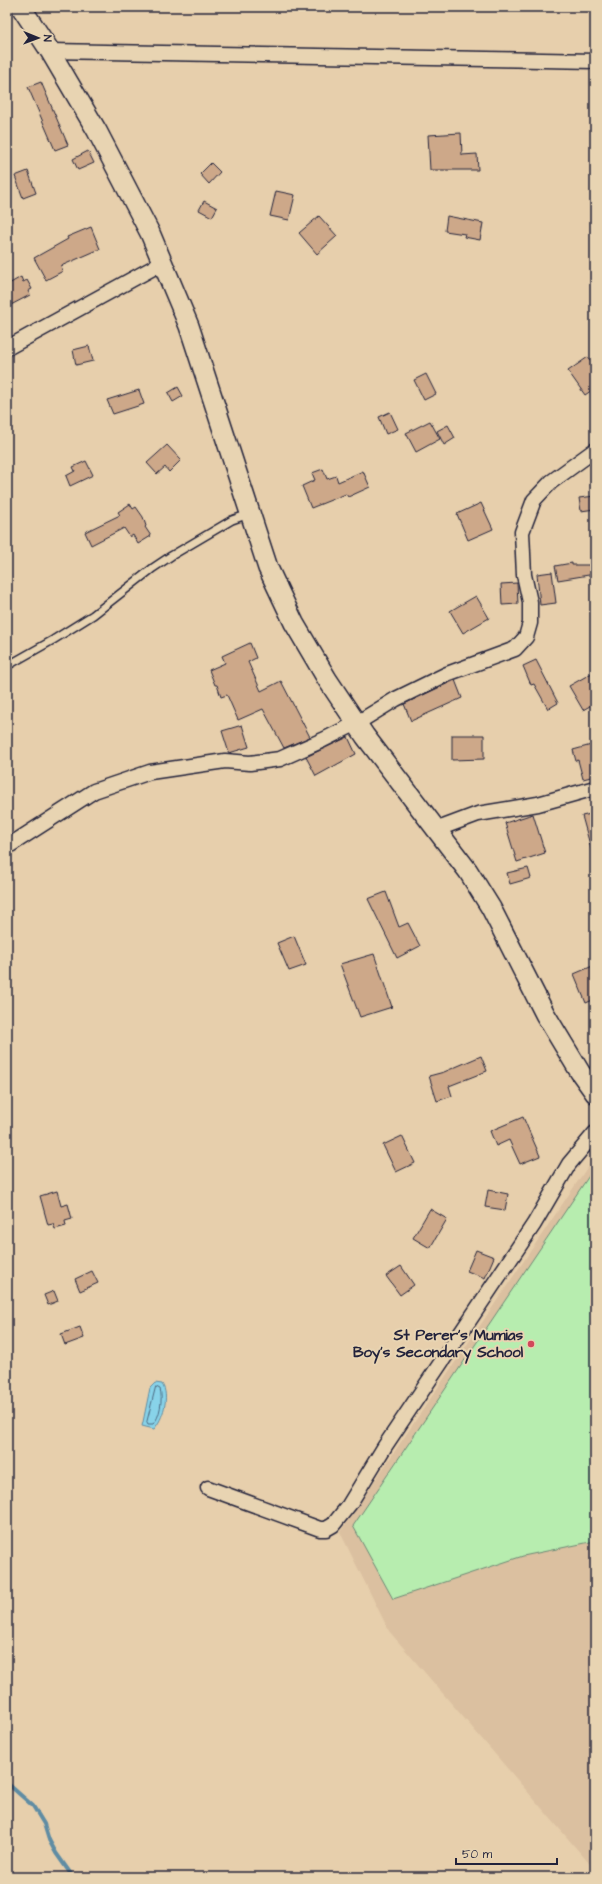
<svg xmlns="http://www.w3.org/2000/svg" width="602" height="1884" font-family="'Architects Daughter',sans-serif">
<rect width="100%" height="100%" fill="#e7cfac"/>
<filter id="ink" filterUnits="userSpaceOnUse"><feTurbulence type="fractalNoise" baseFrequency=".025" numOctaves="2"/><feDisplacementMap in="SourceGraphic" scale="8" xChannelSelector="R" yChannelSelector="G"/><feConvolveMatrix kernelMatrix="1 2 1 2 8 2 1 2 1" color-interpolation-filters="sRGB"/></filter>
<g filter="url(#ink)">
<polygon fill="#dbc0a0" points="595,1156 595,1870 389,1631 340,1532"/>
<polygon fill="#b7edaf" stroke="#6c8875" points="595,1167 595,1541 523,1556 393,1599 353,1526"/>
<path fill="#88d3e9" stroke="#5f8ca3" d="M155,1383L162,1384C170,1396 163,1419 154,1429L142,1426L143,1422L150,1388Z"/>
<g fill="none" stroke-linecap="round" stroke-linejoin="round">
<path stroke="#4b6981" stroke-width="1" d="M156,1387L160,1389C163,1398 160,1418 153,1424H148L147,1422Z"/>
<polyline stroke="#5f8ca3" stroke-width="4" points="7,1783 33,1806 44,1824 49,1840 56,1853 73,1877"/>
</g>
<g fill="#cda889" stroke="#22223b">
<polygon points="41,82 68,145 55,150 28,87"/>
<polygon points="461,133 462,155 477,154 478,170 430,170 428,135"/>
<polygon points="88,151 94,163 78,170 73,159"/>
<polygon points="211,163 220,172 209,184 200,174"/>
<polygon points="28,171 36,193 23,198 15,176"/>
<polygon points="276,191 295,195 289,220 270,216"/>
<polygon points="204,201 217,208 212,217 199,210"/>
<polygon points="319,216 337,236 317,254 299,233"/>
<polygon points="447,216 483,223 480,240 464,237 465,234 445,231"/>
<polygon points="91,227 100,249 61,266 63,271 46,280 34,258 68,239 67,237"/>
<polygon points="21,277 23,282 27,280 32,289 28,291 30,295 7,307 7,285"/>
<polygon points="89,346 93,361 76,365 73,350"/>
<polygon points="588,357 595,368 595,388 585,395 568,371"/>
<polygon points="426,374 436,394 424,400 414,380"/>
<polygon points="178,387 183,396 173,402 168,393"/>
<polygon points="139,390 144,404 113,414 107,400"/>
<polygon points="390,412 398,429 386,434 379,417"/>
<polygon points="430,421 440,439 416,452 406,433"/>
<polygon points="448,425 455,438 444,445 437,431"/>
<polygon points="167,445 181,460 169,472 165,467 157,474 147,463"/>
<polygon points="86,461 93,475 70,486 66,476 75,471 73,467"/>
<polygon points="323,469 327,479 336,476 338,482 363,471 370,487 348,497 346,494 311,508 302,486 315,480 312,473"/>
<polygon points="595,496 595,509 581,511 579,498"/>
<polygon points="481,503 493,529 468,540 457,514"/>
<polygon points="130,504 133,509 136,507 143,517 146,526 145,527 151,536 138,544 133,535 130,537 124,528 91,545 85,532 120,515 118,512"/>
<polygon points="572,563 572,565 595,565 595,574 558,580 555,566"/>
<polygon points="552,572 556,603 540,605 537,574"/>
<polygon points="517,583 518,604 502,605 501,584"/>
<polygon points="476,596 489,618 463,633 450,611"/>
<polygon points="250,643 256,658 248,662 261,691 281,681 310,737 284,748 263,709 238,720 227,695 221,697 217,685 215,685 209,670 225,663 222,656"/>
<polygon points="536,660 558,703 548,709 534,684 531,685 523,666"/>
<polygon points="592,673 595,679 595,703 583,710 569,686"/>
<polygon points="455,680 462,698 411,721 404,704"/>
<polygon points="242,725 249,747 229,753 222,731"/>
<polygon points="452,735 484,735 484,759 452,760"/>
<polygon points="348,737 356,754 316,776 306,757"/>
<polygon points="595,744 595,776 583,779 578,760 576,761 573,750"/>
<polygon points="595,813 595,852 592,852 582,816"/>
<polygon points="533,814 545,853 517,862 505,823"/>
<polygon points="528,868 531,878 510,884 507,873"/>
<polygon points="386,892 399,927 408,923 420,946 397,958 368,899"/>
<polygon points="294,936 306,965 289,971 277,943"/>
<polygon points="374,954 392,1007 360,1017 340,964"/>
<polygon points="595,965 595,999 586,1003 574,974"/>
<polygon points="481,1056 487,1071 449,1086 452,1096 437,1101 429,1076 444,1072"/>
<polygon points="523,1117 540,1156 520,1164 509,1140 496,1146 490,1131"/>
<polygon points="402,1136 415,1163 396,1172 383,1145"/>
<polygon points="488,1190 508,1194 505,1210 485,1207"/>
<polygon points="57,1191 61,1206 68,1204 72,1219 65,1221 66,1226 55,1229 53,1224 48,1225 40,1196"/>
<polygon points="430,1209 447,1219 430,1248 413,1238"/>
<polygon points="476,1250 494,1257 485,1278 467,1271"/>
<polygon points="401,1266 414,1285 400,1295 386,1276"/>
<polygon points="92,1271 98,1283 80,1291 75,1279"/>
<polygon points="54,1291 58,1301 48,1305 44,1295"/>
<polygon points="80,1327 84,1338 65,1345 61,1334"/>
</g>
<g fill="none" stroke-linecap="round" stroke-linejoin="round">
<g stroke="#22223b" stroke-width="10">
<polyline id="lane" points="7,666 53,640 93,615 153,568 171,556 232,520 249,514"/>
</g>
<g stroke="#22223b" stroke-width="17">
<g id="street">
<polyline points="50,51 595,61"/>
<polyline points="7,348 162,263"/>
<polyline points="438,829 478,814 538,804 595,788"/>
<polyline points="7,847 94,791 150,772 225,761 250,763 280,759 323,740 357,723 396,699 447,674 515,649 526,637 530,623 530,602 524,575 522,532 534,500 551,482 595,450"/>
<polyline points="208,1488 320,1529 326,1529 333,1525 349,1505 385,1446 534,1224 569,1164 595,1133"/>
</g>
</g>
<g stroke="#22223b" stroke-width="22">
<polyline id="secondary" points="21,7 50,51 97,131 150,233 189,326 268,568 294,623 327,679 365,736 468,871 491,908 545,1014 580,1072 595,1093"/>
</g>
<use href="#lane" stroke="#e8d4b2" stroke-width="7"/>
<use href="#street" stroke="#e8d4b2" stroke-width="14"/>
<use href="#secondary" stroke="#e8d4b2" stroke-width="19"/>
</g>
</g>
<circle fill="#d1495b" stroke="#e8d4b2" stroke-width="1.5" cx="531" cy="1344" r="4"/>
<g text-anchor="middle" stroke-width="4" stroke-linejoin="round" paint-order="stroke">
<g font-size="15" font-weight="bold" fill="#22223b" stroke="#e8d4b2" text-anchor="end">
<text x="523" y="1340">St Perer's Mumias<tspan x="523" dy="17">Boy's Secondary School</tspan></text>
</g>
</g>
<rect width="602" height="1884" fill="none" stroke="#e8d4b2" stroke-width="24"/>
<rect x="12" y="12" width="578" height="1860" fill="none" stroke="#22223b" stroke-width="1.5" filter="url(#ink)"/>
<g transform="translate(38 38) rotate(91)" stroke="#e8d4b2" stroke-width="3" paint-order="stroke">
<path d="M0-3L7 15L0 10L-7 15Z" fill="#22223b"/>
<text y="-6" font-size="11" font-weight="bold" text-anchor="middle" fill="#22223b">N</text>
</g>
<path d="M456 1858v6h101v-6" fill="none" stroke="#22223b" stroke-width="2"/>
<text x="462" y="1858" font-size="12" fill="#22223b" stroke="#e8d4b2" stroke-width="3" paint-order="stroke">50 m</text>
</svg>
